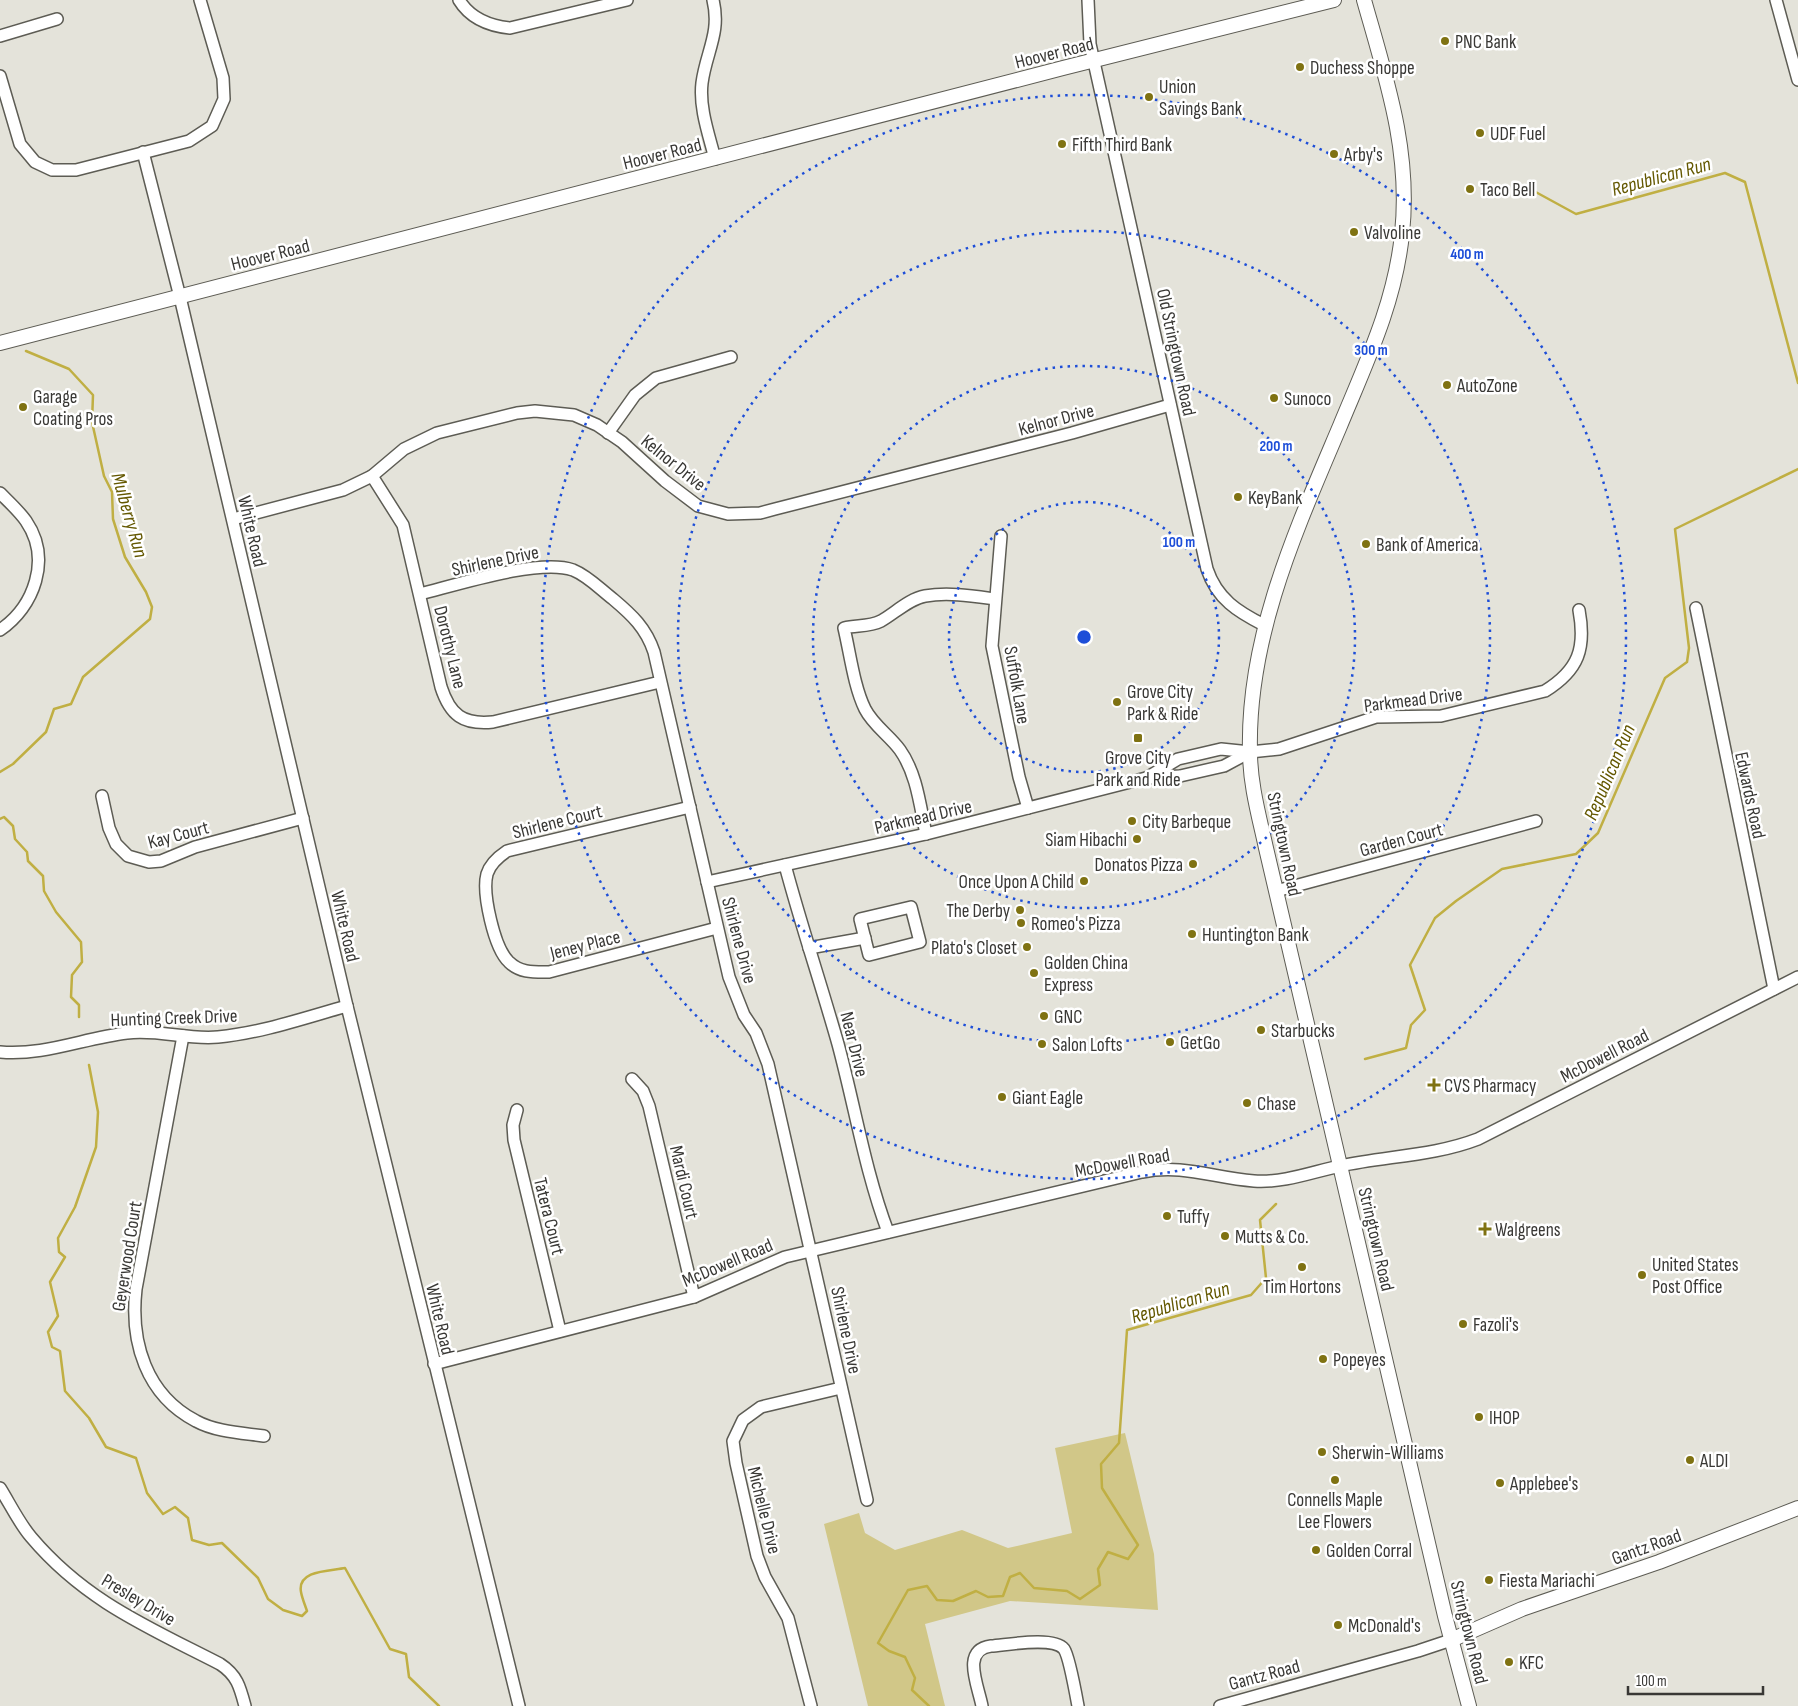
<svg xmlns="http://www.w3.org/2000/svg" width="1798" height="1706" font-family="'Sofia Sans Condensed',sans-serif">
<rect width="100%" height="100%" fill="#e4e3da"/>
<polygon fill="#d1c788" points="1125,1433 1154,1554 1158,1610 1010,1601 925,1624 945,1706 868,1706 824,1524 859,1513 865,1533 895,1550 962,1530 1008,1548 1072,1533 1055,1448"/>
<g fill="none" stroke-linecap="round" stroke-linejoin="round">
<g stroke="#c0af43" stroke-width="2.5">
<polyline points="1532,190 1576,214 1725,173 1745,182 1798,383"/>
<polyline points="0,772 13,764 46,732 54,709 71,704 83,677 150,619 152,607 146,592 125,557 113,519 112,492 104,476 92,422 93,395 69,369 26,351"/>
<polyline points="0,819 4,817 13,826 15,839 27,852 28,861 43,876 44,891 56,912 81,942 82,962 72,975 71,997 79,1005 79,1017"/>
<polyline points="1365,1059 1406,1048 1411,1025 1425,1010 1410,965 1435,918 1456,901 1502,869 1576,854 1598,833 1665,678 1687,662 1689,648 1675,529 1798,469"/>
<path d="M89,1065L98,1112L96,1147L75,1207L58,1238L59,1252L65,1257L50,1282L58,1316L48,1332L52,1347L60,1351L65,1391L89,1418L106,1447L136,1458L147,1493L163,1514L175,1507L188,1518L192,1540L209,1545L222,1543L258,1578L268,1599L283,1610L302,1616L307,1611C305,1605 302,1598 301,1592C297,1570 330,1571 345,1568L390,1649L406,1654L409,1677L439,1706"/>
<polyline points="929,1706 912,1690 915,1678 905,1657 889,1651 878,1643 908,1590 927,1586 937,1600 953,1601 976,1591 988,1597 1003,1596 1010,1577 1020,1573 1034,1588 1067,1591 1080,1599 1100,1585 1098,1569 1108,1552 1128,1559 1138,1545 1102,1488 1101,1464 1119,1443 1127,1330 1251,1295 1266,1278 1260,1220 1276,1204"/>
</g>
<g stroke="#5d5c54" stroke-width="14">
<g id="minor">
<path d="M459,0C470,18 490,26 510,28L627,0"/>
<path d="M713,0C721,33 706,52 702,83C699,108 709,135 715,159"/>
<path d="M1088,0L1090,44L1207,569C1217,599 1238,612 1264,625"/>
<polyline points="1776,0 1798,80"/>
<polyline points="0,36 57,19"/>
<polyline points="0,76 20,144 35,162 52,170 76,170 189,141 212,126 224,99 223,78 200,0"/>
<polyline points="143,152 180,297 347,1006 519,1706"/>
<polyline points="608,433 635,395 656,378 731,357"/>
<path d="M372,476L403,525L441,687C450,715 463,725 493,722L660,682"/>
<path d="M0,493C9,502 19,511 26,521C52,559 34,607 0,630"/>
<polyline points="233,519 343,490 372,476 404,449 437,433 517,413 535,411 574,415 597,425 622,442 665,481 698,506 728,514 760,513 775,509 1072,433 1170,405"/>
<polyline points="1001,536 992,646 1019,777 1028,808"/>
<path d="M420,594C456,585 539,558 573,570C588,576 600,589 613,599C632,615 646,628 654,652L729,977L744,1015L756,1033L768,1064L867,1500"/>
<polyline points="1696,608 1774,989"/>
<path d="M1148,777L1178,759L1221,749L1250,752L1279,749L1376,717L1441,716L1545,691C1579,670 1586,648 1579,610"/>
<polyline points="102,796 109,828 116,844 128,856 149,862 161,861 195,847 303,818"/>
<path d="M690,807L507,851C498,857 490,864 487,874C482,893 494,948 509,962C520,973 534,972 549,972L717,928"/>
<path d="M926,834C920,806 917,774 900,750C890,736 873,725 865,709C854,687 850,653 844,628C857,625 869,627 881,621C895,613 909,599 925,596C948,592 973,596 995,599"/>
<path d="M785,865C801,925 821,984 838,1044C855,1107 865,1171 888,1232"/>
<polyline points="707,882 926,834 1146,778 1180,776 1224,766 1250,752"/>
<polyline points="1276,891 1536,821"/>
<polygon points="911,907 920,942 869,955 860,919"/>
<polyline points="809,948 865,938"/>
<path d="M183,1036L136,1289C130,1342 146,1395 196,1421C216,1432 243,1433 264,1436"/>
<path d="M0,1052C44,1056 84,1038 127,1033C158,1029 187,1040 218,1037C261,1033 304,1018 347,1006"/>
<polyline points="632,1079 643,1091 649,1106 694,1297"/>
<polyline points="517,1110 513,1125 514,1140 560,1331"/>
<path d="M434,1364L694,1297L785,1257L1142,1172C1184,1164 1213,1178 1254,1181C1284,1183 1312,1172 1340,1166C1386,1156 1434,1156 1478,1139L1798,977"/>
<path d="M0,1488C10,1504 19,1523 31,1537C85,1601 148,1627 220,1664C237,1675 240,1687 245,1706"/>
<polyline points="811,1706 788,1618 765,1577 757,1556 736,1463 733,1441 743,1420 761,1407 841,1388"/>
<path d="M982,1706C978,1685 961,1650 991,1646C1007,1645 1053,1636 1064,1649C1069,1656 1076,1695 1078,1706"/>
<polyline points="1220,1706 1418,1651 1451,1640"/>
</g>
</g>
<g stroke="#5d5c54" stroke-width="16">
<g id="major">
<path d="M1364,0C1386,78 1411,151 1402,234C1395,303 1366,363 1340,426C1296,530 1247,637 1250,752C1250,784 1259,816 1266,848L1445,1616L1469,1706"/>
<polyline points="0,343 1063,68 1334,0"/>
<polyline points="1451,1640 1522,1609 1659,1562 1798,1508"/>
</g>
</g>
<use href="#minor" stroke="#fff" stroke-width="11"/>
<use href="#major" stroke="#fff" stroke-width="14"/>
</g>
<g fill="none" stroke="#1d4ed8" stroke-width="2.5" stroke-dasharray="2.5 5">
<circle cx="1084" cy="637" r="135"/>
<circle cx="1084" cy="637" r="271"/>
<circle cx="1084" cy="637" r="406"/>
<circle cx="1084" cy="637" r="542"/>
</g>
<g fill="#7f7212" stroke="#fff" stroke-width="2">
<circle cx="1445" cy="41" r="5"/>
<circle cx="1300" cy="67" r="5"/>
<circle cx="1149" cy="97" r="5"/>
<circle cx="1480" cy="133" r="5"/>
<circle cx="1062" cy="144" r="5"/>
<circle cx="1334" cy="154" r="5"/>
<circle cx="1470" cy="189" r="5"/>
<circle cx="1354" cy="232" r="5"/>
<circle cx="1447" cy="385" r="5"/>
<circle cx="1274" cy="398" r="5"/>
<circle cx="23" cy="407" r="5"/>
<circle cx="1238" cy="497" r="5"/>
<circle cx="1366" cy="544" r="5"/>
<circle cx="1117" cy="702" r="5"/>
<rect x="1133" y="733" width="10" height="10" rx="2.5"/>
<circle cx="1132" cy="821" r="5"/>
<circle cx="1137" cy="839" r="5"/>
<circle cx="1193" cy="864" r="5"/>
<circle cx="1084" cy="881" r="5"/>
<circle cx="1020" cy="910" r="5"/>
<circle cx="1021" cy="923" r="5"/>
<circle cx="1192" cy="934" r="5"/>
<circle cx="1027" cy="947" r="5"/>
<circle cx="1034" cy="973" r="5"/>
<circle cx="1044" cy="1016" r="5"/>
<circle cx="1261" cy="1030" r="5"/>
<circle cx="1170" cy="1042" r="5"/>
<circle cx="1042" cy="1044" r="5"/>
<path d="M1431.5 1077.5h5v5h5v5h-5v5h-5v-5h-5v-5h5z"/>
<circle cx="1002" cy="1097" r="5"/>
<circle cx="1247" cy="1103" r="5"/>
<circle cx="1167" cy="1216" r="5"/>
<path d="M1482.5 1221.5h5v5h5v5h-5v5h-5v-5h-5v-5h5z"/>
<circle cx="1225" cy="1236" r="5"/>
<circle cx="1302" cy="1267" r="5"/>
<circle cx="1642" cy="1275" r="5"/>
<circle cx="1463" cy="1324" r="5"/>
<circle cx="1323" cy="1359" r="5"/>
<circle cx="1479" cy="1417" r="5"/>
<circle cx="1322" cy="1452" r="5"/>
<circle cx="1690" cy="1460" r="5"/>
<circle cx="1335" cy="1480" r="5"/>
<circle cx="1500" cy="1483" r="5"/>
<circle cx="1316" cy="1550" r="5"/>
<circle cx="1489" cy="1580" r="5"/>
<circle cx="1338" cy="1625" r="5"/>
<circle cx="1509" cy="1662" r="5"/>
</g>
<g text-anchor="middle" stroke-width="5" stroke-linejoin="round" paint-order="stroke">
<g font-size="19" fill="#393835" stroke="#fff" text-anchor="start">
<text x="1455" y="48">PNC Bank</text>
<text x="1310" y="74">Duchess Shoppe</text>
<text x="1159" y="93">Union<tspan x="1159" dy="22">Savings Bank</tspan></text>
<text x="1490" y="140">UDF Fuel</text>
<text x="1072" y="151">Fifth Third Bank</text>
<text x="1344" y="161">Arby's</text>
<text x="1480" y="196">Taco Bell</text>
<text x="1364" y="239">Valvoline</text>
<text x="1457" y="392">AutoZone</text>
<text x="33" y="403">Garage<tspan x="33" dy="22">Coating Pros</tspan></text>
<text x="1284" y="405">Sunoco</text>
<text x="1248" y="504">KeyBank</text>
<text x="1376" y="551">Bank of America</text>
<text x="1127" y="698">Grove City<tspan x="1127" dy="22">Park &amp; Ride</tspan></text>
<text x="1138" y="764" text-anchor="middle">Grove City<tspan x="1138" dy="22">Park and Ride</tspan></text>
<text x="1142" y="828">City Barbeque</text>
<text x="1127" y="846" text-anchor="end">Siam Hibachi</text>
<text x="1183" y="871" text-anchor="end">Donatos Pizza</text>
<text x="1074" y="888" text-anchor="end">Once Upon A Child</text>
<text x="1010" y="917" text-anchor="end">The Derby</text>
<text x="1031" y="930">Romeo's Pizza</text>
<text x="1202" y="941">Huntington Bank</text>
<text x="1017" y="954" text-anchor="end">Plato's Closet</text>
<text x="1044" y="969">Golden China<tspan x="1044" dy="22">Express</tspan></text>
<text x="1054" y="1023">GNC</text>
<text x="1271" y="1037">Starbucks</text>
<text x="1180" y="1049">GetGo</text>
<text x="1052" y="1051">Salon Lofts</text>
<text x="1444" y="1092">CVS Pharmacy</text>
<text x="1012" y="1104">Giant Eagle</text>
<text x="1257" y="1110">Chase</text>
<text x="1177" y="1223">Tuffy</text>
<text x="1495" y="1236">Walgreens</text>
<text x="1235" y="1243">Mutts &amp; Co.</text>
<text x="1652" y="1271">United States<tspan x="1652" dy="22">Post Office</tspan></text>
<text x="1302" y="1293" text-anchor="middle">Tim Hortons</text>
<text x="1473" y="1331">Fazoli's</text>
<text x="1333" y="1366">Popeyes</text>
<text x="1489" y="1424">IHOP</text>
<text x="1332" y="1459">Sherwin-Williams</text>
<text x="1700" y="1467">ALDI</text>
<text x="1510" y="1490">Applebee's</text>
<text x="1335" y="1506" text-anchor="middle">Connells Maple<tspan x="1335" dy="22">Lee Flowers</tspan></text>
<text x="1326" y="1557">Golden Corral</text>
<text x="1499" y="1587">Fiesta Mariachi</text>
<text x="1348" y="1632">McDonald's</text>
<text x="1519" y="1669">KFC</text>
</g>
<g font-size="19" fill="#393835" stroke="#fff">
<text transform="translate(1054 52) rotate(-14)" y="7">Hoover Road</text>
<text transform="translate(662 153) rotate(-14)" y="7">Hoover Road</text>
<text transform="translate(270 254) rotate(-14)" y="7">Hoover Road</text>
<text transform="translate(1177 352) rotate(78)" y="7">Old Stringtown Road</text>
<text transform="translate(1056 419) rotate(-15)" y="7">Kelnor Drive</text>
<text transform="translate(674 462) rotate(39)" y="7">Kelnor Drive</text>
<text transform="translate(253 531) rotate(77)" y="7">White Road</text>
<text transform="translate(495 560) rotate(-12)" y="7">Shirlene Drive</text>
<text transform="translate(451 647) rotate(76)" y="7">Dorothy Lane</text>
<text transform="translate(1018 685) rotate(80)" y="7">Suffolk Lane</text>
<text transform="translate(1413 699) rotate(-7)" y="7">Parkmead Drive</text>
<text transform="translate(1751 795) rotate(78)" y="7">Edwards Road</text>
<text transform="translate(923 816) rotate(-13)" y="7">Parkmead Drive</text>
<text transform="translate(557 821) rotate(-14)" y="7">Shirlene Court</text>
<text transform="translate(178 834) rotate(-15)" y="7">Kay Court</text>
<text transform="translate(1401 839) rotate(-15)" y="7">Garden Court</text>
<text transform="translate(1285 844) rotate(78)" y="7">Stringtown Road</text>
<text transform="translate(346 926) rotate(77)" y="7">White Road</text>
<text transform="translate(740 940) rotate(75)" y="7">Shirlene Drive</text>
<text transform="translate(585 944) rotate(-14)" y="7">Jeney Place</text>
<text transform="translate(174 1017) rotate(-2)" y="7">Hunting Creek Drive</text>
<text transform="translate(855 1044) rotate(76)" y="7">Near Drive</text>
<text transform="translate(1604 1055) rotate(-27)" y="7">McDowell Road</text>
<text transform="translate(1122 1162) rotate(-10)" y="7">McDowell Road</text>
<text transform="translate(685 1182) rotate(77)" y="7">Mardi Court</text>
<text transform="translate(550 1216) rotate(76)" y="7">Tatera Court</text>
<text transform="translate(1377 1239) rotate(77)" y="7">Stringtown Road</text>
<text transform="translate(126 1256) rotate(-81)" y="7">Geyerwood Court</text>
<text transform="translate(727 1262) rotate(-23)" y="7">McDowell Road</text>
<text transform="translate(441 1319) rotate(77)" y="7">White Road</text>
<text transform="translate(847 1330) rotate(78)" y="7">Shirlene Drive</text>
<text transform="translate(765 1510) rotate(76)" y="7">Michelle Drive</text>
<text transform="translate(1646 1546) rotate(-20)" y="7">Gantz Road</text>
<text transform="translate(139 1599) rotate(31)" y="7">Presley Drive</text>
<text transform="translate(1470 1632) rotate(76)" y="7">Stringtown Road</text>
<text transform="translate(1264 1674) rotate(-15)" y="7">Gantz Road</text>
</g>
<g font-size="20" font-style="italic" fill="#645801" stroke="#fff">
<text transform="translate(1661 176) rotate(-15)" y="7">Republican Run</text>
<text transform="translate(130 515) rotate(74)" y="7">Mulberry Run</text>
<text transform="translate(1609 772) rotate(-67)" y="7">Republican Run</text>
<text transform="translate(1180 1302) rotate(-17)" y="7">Republican Run</text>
</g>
</g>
<circle cx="1084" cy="637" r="8" fill="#1d4ed8" stroke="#fff" stroke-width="2.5"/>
<g font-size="15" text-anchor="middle" font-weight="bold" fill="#1d4ed8" stroke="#fff" stroke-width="5" stroke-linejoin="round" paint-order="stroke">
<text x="1467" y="259">400 m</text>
<text x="1371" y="355">300 m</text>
<text x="1276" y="451">200 m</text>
<text x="1179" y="547">100 m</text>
</g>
<path d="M1628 1686v8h135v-8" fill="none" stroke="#393835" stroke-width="2.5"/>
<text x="1636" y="1686" font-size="15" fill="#393835" stroke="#ffffff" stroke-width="4" paint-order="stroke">100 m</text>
</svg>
